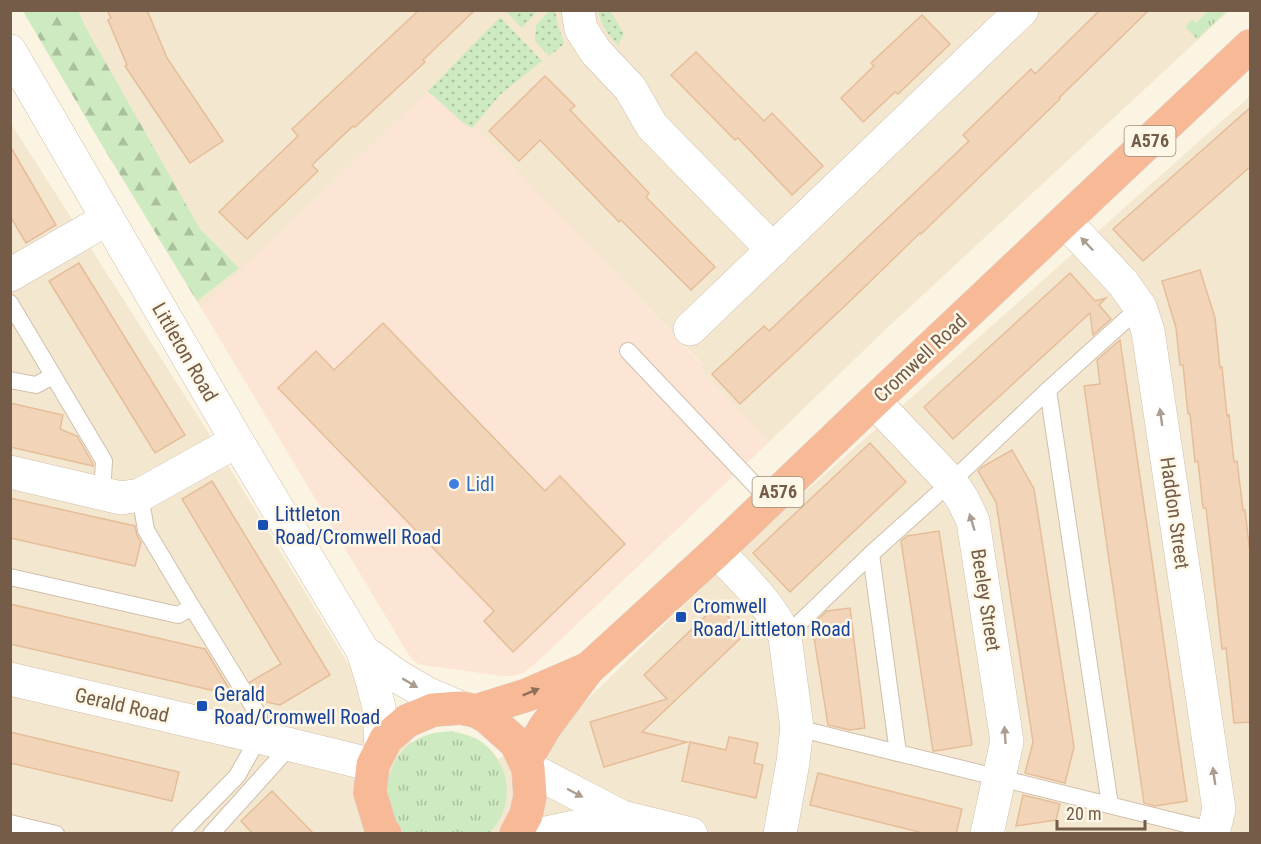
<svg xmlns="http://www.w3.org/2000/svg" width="1261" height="844" font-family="'Roboto Condensed',sans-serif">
<defs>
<pattern id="grass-tufts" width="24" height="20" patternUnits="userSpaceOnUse" patternTransform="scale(1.5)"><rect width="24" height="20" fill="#cdeac0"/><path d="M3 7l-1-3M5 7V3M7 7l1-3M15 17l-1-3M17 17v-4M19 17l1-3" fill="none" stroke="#abc19e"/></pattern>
<pattern id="forest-firs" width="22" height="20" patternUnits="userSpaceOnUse" patternTransform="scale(1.5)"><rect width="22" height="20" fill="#cdeac0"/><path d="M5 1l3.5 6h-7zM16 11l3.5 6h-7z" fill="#abc19e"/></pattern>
<pattern id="park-dots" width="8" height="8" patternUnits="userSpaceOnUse" patternTransform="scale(1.5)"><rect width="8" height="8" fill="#cdeac0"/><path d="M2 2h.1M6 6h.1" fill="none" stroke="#abc19e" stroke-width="1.8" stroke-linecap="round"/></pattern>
</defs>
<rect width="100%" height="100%" fill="#fcf4e2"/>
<g fill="#f4e7d0">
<polygon points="23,11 1229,11 883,332 769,442 699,369 703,365 477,130 462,122 428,92 201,308 96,135"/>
<polygon points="1250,96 1250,833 11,833 10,122 203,424 351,668 449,787 564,722 760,532"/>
</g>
<polygon fill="#fde5d5" points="428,91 462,122 477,130 493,145 703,366 700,370 769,442 535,664 523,673 513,676 502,676 430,666 418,664 410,657 201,308"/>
<g fill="url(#grass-tufts)">
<polygon points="1208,11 1227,11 1197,39 1185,27 1192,19 1196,23"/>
<path d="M452,731C463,734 474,736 483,743C512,765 515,808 489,833L405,834C377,802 383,753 424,736C433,732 443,732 452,731Z"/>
</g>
<polygon fill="url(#forest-firs)" points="23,11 78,11 86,28 200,229 239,268 197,301 96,135"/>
<g fill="url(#park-dots)">
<polygon points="506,11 506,10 537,11 522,28"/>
<polygon points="549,11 555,11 558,25 564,44 549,56 535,41 536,25"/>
<path d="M598,11H610L624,34L618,45C608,35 602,26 598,11Z"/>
<polygon points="500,17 542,61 501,94 472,128 462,122 428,91"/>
</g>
<g fill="#f2d5b9" stroke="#e5bd99" stroke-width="1.5">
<polygon points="107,10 147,10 167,58 223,141 190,163 125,66 127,65 108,20 111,18"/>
<polygon points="419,10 475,10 423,60 425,62 355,127 353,126 312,165 318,171 247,239 219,212 298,136 292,129"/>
<polygon points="1100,10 1149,10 1059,98 1060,99 921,234 920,233 848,303 740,404 712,374 764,326 769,331 969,141 963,135 1031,69 1035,74"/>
<polygon points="922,15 950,44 898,94 895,92 863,122 841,98 874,66 871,63"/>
<polygon points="696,52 764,121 772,113 823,166 792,195 738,138 735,140 671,75"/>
<polygon points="545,76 575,106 570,110 649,193 646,197 715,267 691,290 621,220 619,222 540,140 519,161 489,131"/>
<polygon points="1251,107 1251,166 1143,261 1113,229"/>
<polygon points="10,146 56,225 26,243 10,216"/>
<polygon points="79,263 185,435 155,453 49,281"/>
<polygon points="1200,270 1215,318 1220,368 1222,367 1227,416 1229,415 1234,462 1237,461 1243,510 1245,510 1251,562 1251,722 1234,723 1226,648 1222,649 1206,508 1203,508 1198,461 1195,462 1190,414 1188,414 1183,365 1180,365 1176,328 1162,281"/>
<polygon points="1070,273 1095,301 1106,298 1099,305 1111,319 1093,335 1090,313 953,439 924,407"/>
<polygon points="383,323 545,491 560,476 625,544 513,652 484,621 494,611 278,388 316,351 334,370"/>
<polygon points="1120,340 1187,801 1155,806 1144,803 1084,386 1100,384 1097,360"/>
<polygon points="10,403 63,415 60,429 77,436 93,464 93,466 10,447"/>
<polygon points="870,443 906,482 790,592 753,553"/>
<polygon points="1012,450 1034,489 1074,747 1065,783 1025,773 1033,742 996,502 978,471 982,467"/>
<polygon points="212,481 330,675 280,705 262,701 250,682 281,664 182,499"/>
<polygon points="10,498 135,526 137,535 141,542 135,566 10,538"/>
<polygon points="939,531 972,745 935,751 933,751 901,541 907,536"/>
<polygon points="10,604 205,649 233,695 10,644"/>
<polygon points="717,605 745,634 642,732 687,742 604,767 590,722 667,699 644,675"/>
<polygon points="850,608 865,728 850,730 828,725 812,625 827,611"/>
<polygon points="10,732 179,772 172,801 10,763"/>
<polygon points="729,737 758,743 754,763 763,765 756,798 682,781 690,742 726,750"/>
<polygon points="818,773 962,809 956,834 927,834 810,805"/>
<polygon points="272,791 314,834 253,834 241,821"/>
<polygon points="1023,795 1060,804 1056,820 1016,826"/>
</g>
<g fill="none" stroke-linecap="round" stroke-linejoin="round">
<g stroke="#d0bfab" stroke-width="18">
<g id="lane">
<polyline points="10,303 104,461 102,494"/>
<polyline points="628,351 770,501"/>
<polyline points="10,380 36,385 53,376"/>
<polyline points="1048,390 1110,805"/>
<polyline points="871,554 898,753"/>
<polyline points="10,577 178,615 192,607 146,530 140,495"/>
<polyline points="785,637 871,554 951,482 1048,390 1140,307"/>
<polyline points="797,728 1214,831"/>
<polyline points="10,823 56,834"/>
<polyline points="180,834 237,776 259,737 259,716 192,607"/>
<polyline points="211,834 291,745"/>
</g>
</g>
<g stroke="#d0bfab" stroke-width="34">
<g id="street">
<polyline points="578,10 581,29 596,52 630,88 652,126 773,250"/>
<polyline points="1065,221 1123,283 1140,307 1148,331 1219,809 1213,834"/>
<polyline points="10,275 107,219"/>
<polyline points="690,329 1022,10"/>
<polyline points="874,401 951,482 963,500 973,521 1007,741 987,834"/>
<polyline points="10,472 121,498 140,495 237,441"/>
<path d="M717,551C740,576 772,605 785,637L797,728L793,762L780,834"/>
<polyline points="10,679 259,737 373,765"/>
<polyline points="528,768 622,817 691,834"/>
<polyline points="542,834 622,817"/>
</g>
</g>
<g stroke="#d3bfa8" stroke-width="34">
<g id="secondary">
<polyline points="10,51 237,441 363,651 372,680 379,707 381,749"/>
<polyline points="363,651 397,676 428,694 461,708"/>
</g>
</g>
<g stroke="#dbd5cf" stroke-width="34">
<g id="highway">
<polyline points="476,711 527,695 587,669"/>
<polyline points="525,761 545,727 588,669 717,551 874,401 1250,46"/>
<polyline points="385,834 381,829 370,793 373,765 386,739 407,721 433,710 461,708 476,711 487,717 516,743 528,768 530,796 526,815 516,834"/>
</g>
</g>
<use href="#lane" stroke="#fff" stroke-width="16"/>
<use href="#street" stroke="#fff" stroke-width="33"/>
<use href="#secondary" stroke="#fff" stroke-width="33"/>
<use href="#highway" stroke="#f8b997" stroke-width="33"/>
</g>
<defs><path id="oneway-solid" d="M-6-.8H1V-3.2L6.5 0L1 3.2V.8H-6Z" transform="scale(1.5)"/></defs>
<g fill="#ac9d91">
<use href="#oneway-solid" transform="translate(1087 244) rotate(-134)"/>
<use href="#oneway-solid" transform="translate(1161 417) rotate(-98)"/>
<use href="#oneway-solid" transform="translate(972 522) rotate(-107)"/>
<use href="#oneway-solid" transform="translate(410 683) rotate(31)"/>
<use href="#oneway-solid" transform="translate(1005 735) rotate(-94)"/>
<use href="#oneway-solid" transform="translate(1214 776) rotate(-98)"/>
<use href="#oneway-solid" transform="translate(575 793) rotate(28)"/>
</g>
<use fill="#8e6f58" href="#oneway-solid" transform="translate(531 692) rotate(-22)"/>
<circle fill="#3f7fe0" stroke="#fff8e8" stroke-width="2" cx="454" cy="484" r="6"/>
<g fill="#1a4fb4" stroke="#fff8e8" stroke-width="2">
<rect x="257" y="519" width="12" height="12" rx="3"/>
<rect x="675" y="611" width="12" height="12" rx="3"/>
<rect x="196" y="700" width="12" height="12" rx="3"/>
</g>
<g text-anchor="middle" stroke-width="5" stroke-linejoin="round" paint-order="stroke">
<g fill="#fff8e8" stroke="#9e8b78" stroke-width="1.5">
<rect x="1124.5" y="126" width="51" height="30" rx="4.5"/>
<rect x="752.5" y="477" width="51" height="30" rx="4.5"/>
</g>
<g font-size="18" font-weight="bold" fill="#745c48">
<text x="1150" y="147">A576</text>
<text x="778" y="498">A576</text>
</g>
<g font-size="20" fill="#745c48" stroke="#fff8e8">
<text transform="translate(185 352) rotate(60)" y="7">Littleton Road</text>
<text transform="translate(920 358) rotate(-43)" y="7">Cromwell Road</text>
<text transform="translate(1175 513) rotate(82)" y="7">Haddon Street</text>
<text transform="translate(986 600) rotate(81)" y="7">Beeley Street</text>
<text transform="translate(122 705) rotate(13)" y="7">Gerald Road</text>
</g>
<g font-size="20" fill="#366cbe" stroke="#fff8e8" text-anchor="start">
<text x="466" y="491">Lidl</text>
</g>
<g font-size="20" fill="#164399" stroke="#fff8e8" text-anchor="start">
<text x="275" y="521">Littleton<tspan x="275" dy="23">Road/Cromwell Road</tspan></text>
<text x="693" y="613">Cromwell<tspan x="693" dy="23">Road/Littleton Road</tspan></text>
<text x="214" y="701">Gerald<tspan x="214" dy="23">Road/Cromwell Road</tspan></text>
</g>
</g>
<rect width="1261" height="844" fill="none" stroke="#745c48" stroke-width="24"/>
<path d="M1057 820v9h88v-9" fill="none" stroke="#745c48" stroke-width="3"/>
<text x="1066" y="820" font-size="18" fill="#745c48" stroke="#fff8e8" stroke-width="4.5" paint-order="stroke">20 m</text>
</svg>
